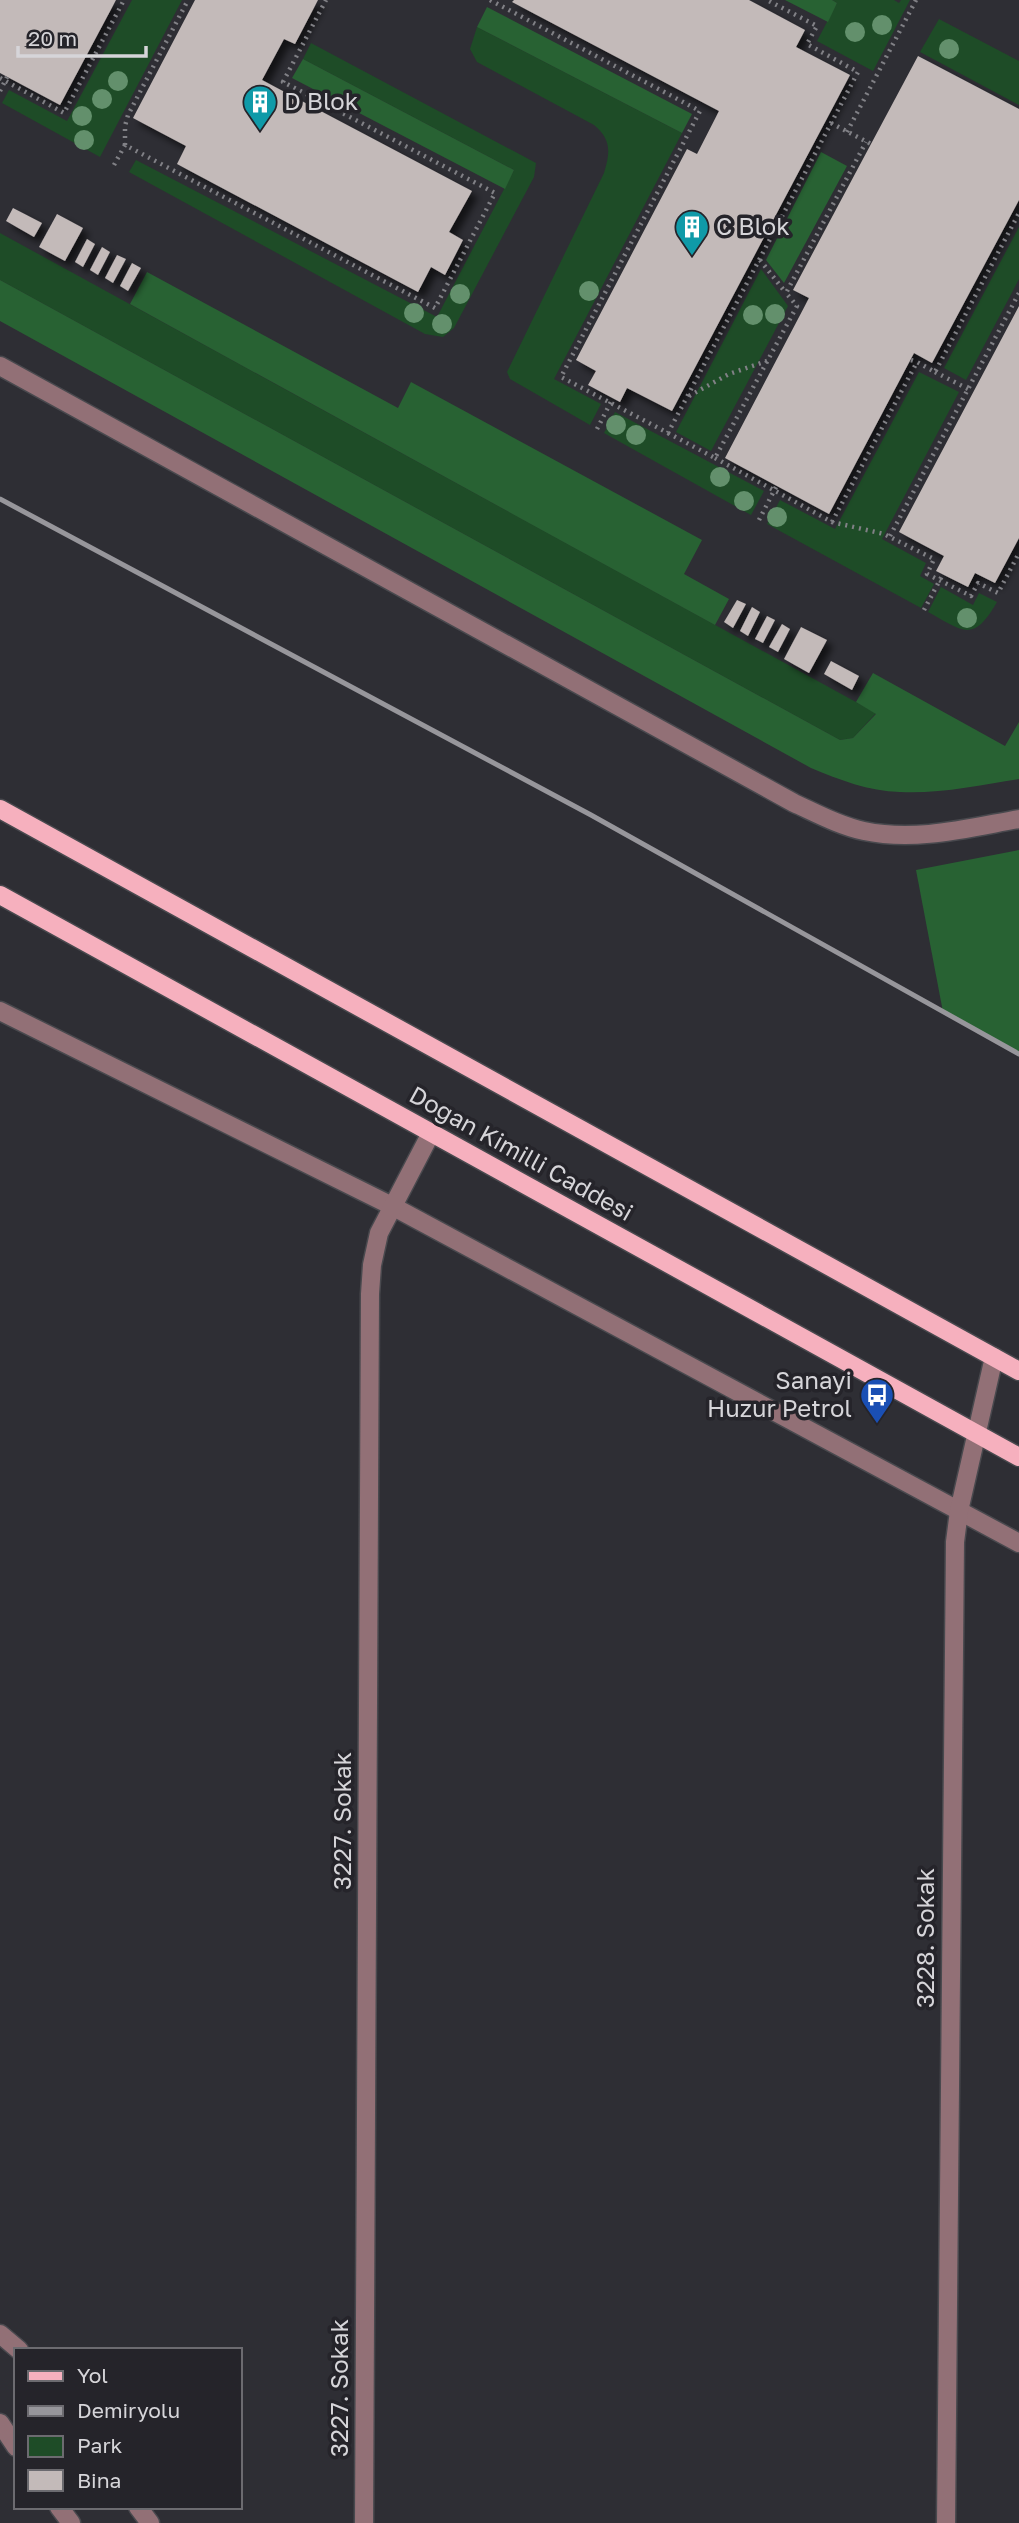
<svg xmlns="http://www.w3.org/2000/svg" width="1019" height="2523" font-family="'Golos Text',sans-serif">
<defs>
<filter id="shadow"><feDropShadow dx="6" dy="6" stdDeviation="3.5" flood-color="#0009"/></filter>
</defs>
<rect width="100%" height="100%" fill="#2e2e34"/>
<g fill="#1e4c27">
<polygon points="132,0 182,0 100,157 2,103 9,90 67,121"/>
<polygon points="832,0 894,0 899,3 901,0 910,0 873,71 817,41 837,3"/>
<polygon points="939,19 1019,61 1019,105 920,52"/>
<path d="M477,27L682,133L554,379L601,404L590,425L510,379L507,372L604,173C610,153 612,140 594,125L477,62L470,49Z"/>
<polygon points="311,43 536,163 534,177 454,328 443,337 425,334 129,172 136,160 437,317 514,170 303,59"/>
<polygon points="1019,227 1019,279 966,380 944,368"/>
<polygon points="0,233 876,713 853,738 840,740 0,280"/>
<polygon points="761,269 788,306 711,451 676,432"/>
<polygon points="919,372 959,392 882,539 926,563 920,576 934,584 921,608 767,524 780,500 835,529"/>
<polygon points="615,412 764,491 751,515 604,433"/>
<path d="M941,587L973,605L979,593L997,602C973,644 963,631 928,612Z"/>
</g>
<g fill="#286233">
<polygon points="785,0 832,0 837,3 828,22"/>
<polygon points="487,7 692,114 682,133 477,27"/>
<polygon points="303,59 514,170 505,189 292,78"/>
<polygon points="821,152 847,166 784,283 766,260"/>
<polygon points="147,272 398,408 411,382 702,540 684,574 729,599 715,625 130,304"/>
<path d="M0,280L840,740L853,738L876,714L856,702L873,673L1005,746L1019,722V779C981,785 939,794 900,792C868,791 840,780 811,768L0,321Z"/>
<polygon points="1019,850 1019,1054 943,1012 916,870"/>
</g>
<g fill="#c3bab9" filter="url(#shadow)">
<polygon points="0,0 116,0 60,105 0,73"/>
<polygon points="195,0 318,0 295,44 284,39 262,80 472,191 449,232 463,240 445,275 431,267 418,292 177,164 186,146 133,118"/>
<polygon points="514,0 749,0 805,30 796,47 850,75 672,411 627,388 620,402 588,385 596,371 576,360 687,149 697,154 719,111 512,2"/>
<polygon points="918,56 1019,109 1019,200 932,363 914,353 829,514 725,458 809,298 793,290"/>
<polygon points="13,208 42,223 34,237 6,221"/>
<polygon points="57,214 83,228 65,261 39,247"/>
<polygon points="87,239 95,244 83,267 75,262"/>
<polygon points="102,247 110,252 98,275 90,270"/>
<polygon points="117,255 126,259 113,283 105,278"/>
<polygon points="132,263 141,268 128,291 120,286"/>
<polygon points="1019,306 1019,538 995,583 975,573 968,587 936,571 944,556 899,532"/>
<polygon points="737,600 746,604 733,628 724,622"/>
<polygon points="752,607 760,612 748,636 740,631"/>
<polygon points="767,616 775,620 763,643 755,639"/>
<polygon points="782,624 790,629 778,652 769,647"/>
<polygon points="801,627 827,640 809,673 784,659"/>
<polygon points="831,661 859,676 852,690 824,674"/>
</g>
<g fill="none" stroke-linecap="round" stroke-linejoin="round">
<g stroke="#49494e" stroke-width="21">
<g id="minor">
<path d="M0,366L794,803C816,813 840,826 864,831C916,842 968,828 1019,819"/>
<polyline points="0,1011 392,1206 1019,1543"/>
<polyline points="0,2334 19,2350"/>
<polyline points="0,2423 16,2447"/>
<polyline points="59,2507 71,2523"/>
<polyline points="138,2507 150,2523"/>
<polyline points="364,2523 370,1294 372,1265 379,1233 431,1133"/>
<polyline points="946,2523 955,1542 959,1511 994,1357"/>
</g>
</g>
<g stroke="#49494e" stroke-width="21">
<g id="major">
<polyline points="0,809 1019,1371"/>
<polyline points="0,895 1019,1457"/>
</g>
</g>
<g stroke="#818186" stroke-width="4.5" stroke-dasharray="2 5" stroke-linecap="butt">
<polyline points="490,0 700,111 561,377 668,433 858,72 807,44 817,26 767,0"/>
<polyline points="0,78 64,113 124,0"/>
<polyline points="0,91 7,77"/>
<polyline points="831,123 871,144"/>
<polyline points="847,132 916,0"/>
<polyline points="125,145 125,126 128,115 188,0"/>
<polyline points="114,165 125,145 435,308 495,193 283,82 326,0"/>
<polyline points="760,260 786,293"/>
<polyline points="911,360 917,362"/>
<polyline points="935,372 968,389"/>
<polyline points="689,396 729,374 767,361"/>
<polyline points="597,429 613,398"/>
<polyline points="668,433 715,458 797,306 786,293 866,142"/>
<polyline points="715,458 832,522 884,534 934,559 927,574 971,596 978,583 998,593 1019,553"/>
<polyline points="759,520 777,485"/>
<polyline points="832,522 917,362 935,372 1019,213"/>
<polyline points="890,536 1019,293"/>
<polyline points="924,610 943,574"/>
</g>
<use href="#minor" stroke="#927076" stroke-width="18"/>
<use href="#major" stroke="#f6b0be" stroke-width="18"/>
<polyline stroke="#97969b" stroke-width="5" points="0,499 591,815 1019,1054"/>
</g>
<g fill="#63906c">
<circle cx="882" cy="25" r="10"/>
<circle cx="855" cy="32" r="10"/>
<circle cx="949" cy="49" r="10"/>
<circle cx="118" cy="81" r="10"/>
<circle cx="102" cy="99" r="10"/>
<circle cx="82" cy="116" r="10"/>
<circle cx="84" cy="140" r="10"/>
<circle cx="589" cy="291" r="10"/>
<circle cx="460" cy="294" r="10"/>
<circle cx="414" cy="313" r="10"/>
<circle cx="775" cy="314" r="10"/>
<circle cx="753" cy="315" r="10"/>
<circle cx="442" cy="324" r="10"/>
<circle cx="616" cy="425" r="10"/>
<circle cx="636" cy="435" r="10"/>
<circle cx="720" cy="477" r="10"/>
<circle cx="744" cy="501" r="10"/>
<circle cx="777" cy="517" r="10"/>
<circle cx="967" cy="618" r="10"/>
</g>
<defs>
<g id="building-pin" transform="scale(1.75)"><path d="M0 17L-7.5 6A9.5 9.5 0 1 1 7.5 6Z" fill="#0f9aa8" stroke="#25242a"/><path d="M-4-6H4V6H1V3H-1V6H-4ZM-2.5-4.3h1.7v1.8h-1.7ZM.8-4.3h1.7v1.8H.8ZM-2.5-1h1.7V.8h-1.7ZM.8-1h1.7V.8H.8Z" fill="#fff"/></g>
<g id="bus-pin" transform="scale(1.75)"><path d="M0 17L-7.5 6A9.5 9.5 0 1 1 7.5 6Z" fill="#1a4fb4" stroke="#25242a"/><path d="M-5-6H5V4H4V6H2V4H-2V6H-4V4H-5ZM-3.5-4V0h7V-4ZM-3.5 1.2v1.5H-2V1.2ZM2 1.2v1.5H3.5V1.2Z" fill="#fff"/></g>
</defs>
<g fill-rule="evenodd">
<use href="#building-pin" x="260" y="102"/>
<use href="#building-pin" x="692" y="227"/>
<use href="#bus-pin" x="877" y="1395"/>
</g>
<g text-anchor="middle" stroke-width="7" stroke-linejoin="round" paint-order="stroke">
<g font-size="24" fill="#d6d5d9" stroke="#25242a" text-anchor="start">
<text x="284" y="110">D Blok</text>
<text x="716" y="235">C Blok</text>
<text x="852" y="1389" text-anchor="end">Sanayi<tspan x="852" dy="28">Huzur Petrol</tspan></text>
</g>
<g font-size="24" fill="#d6d5d9" stroke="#25242a">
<text transform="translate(521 1154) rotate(29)" y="8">Doğan Kimilli Caddesi</text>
<text transform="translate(343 1821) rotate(-90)" y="8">3227. Sokak</text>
<text transform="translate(926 1938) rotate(-90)" y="8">3228. Sokak</text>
<text transform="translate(340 2388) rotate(-90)" y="8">3227. Sokak</text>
</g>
</g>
<rect x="14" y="2348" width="228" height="161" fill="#25242a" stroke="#6c6b70" stroke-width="2"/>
<rect x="28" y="2371" width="35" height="10" fill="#f6b0be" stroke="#6c6b70" stroke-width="2"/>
<text x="77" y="2383" font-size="21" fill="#d6d5d9">Yol</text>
<rect x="28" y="2406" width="35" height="10" fill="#97969b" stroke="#6c6b70" stroke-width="2"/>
<text x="77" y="2418" font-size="21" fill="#d6d5d9">Demiryolu</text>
<rect x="28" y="2436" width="35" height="21" fill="#1e4c27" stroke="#6c6b70" stroke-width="2"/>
<text x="77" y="2453" font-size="21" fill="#d6d5d9">Park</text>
<rect x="28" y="2470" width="35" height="21" fill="#c3bab9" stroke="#6c6b70" stroke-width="2"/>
<text x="77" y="2488" font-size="21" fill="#d6d5d9">Bina</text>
<path d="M18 46v10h128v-10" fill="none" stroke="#d6d5d9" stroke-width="3.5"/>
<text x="28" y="46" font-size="21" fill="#d6d5d9" stroke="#25242a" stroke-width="5" paint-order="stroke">20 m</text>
</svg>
